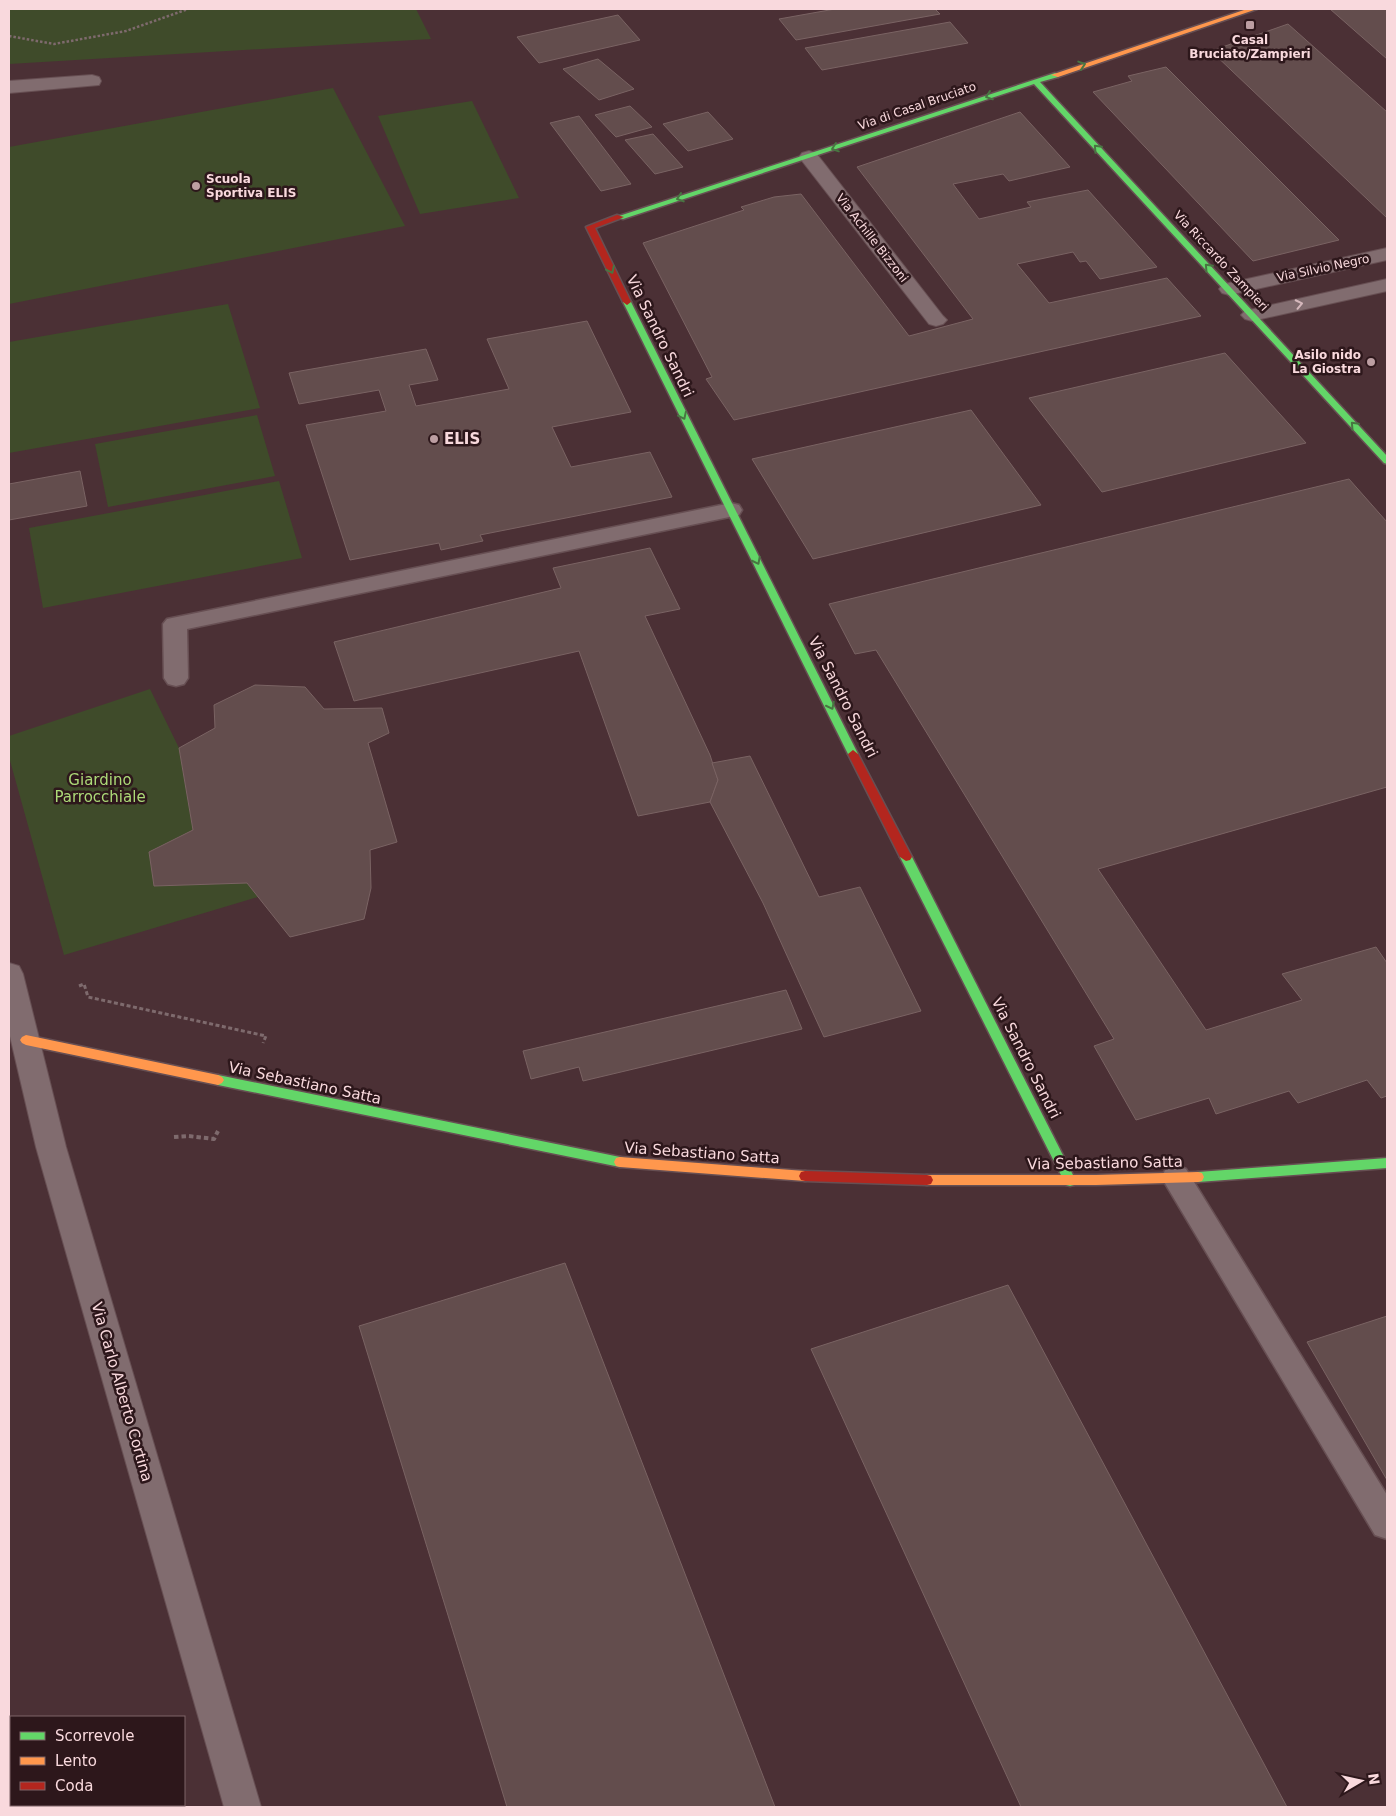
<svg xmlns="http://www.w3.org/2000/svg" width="1396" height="1816" font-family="'DejaVu Sans',sans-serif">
<rect width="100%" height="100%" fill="#4b3035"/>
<g fill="#3f4b2a">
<polygon points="9,9 416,9 431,39 9,64"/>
<polygon points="333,88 405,226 9,304 9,147"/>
<polygon points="472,101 519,198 420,214 378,116"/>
<polygon points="228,304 260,408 9,453 9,342"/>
<polygon points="257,415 275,476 108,507 95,444"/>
<polygon points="279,481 302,558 43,608 29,528"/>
<polygon points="150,689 179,748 193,830 149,852 154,886 247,883 258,897 64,955 9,757 9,736"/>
</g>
<g fill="#634d4d" stroke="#7a6363">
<polygon points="835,9 935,9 940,14 796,40 779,19"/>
<polygon points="1330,9 1387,9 1387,59"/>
<polygon points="618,15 640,40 539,63 517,37"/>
<polygon points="950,22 968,43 822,70 805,48"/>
<polygon points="1288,24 1387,112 1387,218 1211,51"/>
<polygon points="598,59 634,89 599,100 563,69"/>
<polygon points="1166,67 1339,240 1253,261 1093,92 1132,81 1128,76"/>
<polygon points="630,106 652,127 616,137 595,115"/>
<polygon points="708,112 733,139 688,151 663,124"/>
<polygon points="1020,112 1070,167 1009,181 1003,174 953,184 979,219 1031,207 1027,202 1088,190 1157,267 1100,279 1086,261 1080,262 1073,252 1017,264 1049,303 1167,278 1201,316 734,420 706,379 712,377 643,243 744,210 741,207 774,197 801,194 909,336 973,319 857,167"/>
<polygon points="579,116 631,184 601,191 550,123"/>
<polygon points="653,134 683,167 655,174 625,140"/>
<polygon points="587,321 631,412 552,427 571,467 650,452 672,497 480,535 483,541 441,550 439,543 350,560 306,425 386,411 379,390 299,404 289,373 426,349 438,380 409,385 416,406 509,389 487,339"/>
<polygon points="1225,353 1306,443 1102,492 1029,398"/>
<polygon points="971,410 1041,505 813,559 752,459"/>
<polygon points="80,471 87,506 9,520 9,484"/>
<polygon points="1349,479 1387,522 1387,787 1098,869 1206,1030 1302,1000 1282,974 1376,947 1387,963 1387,1096 1381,1098 1367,1080 1298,1103 1289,1091 1216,1114 1209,1098 1136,1120 1094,1046 1114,1039 876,650 855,654 829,604"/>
<polygon points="650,548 680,609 645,616 710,755 718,780 710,802 638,816 579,651 354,701 334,642 561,588 553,568"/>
<polygon points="255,685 305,687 324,709 382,708 389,733 368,743 397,842 370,850 371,888 364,919 290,937 247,883 154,886 149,852 193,830 179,748 215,728 214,705"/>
<polygon points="750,756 819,897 860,887 921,1011 824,1037 763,903 710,802 718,780 712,763"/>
<polygon points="786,990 802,1029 583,1081 579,1067 531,1079 523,1051"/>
<polygon points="565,1263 775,1807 507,1807 359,1326"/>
<polygon points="1008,1285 1287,1807 1021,1807 811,1349"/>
<polygon points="1387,1316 1387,1480 1307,1342"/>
<polygon points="11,1799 11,1805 120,1805 120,1807 9,1807 9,1800"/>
</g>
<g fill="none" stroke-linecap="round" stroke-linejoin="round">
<g stroke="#674f53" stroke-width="3">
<g id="lane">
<polygon points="731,503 739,505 742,510 739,515 187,629 188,678 184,684 176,686 168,684 164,678 163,624 167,619"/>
<polygon points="1176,1165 1186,1169 1387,1495 1387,1539 1375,1535 1166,1185 1161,1177 1166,1169"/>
</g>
</g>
<g stroke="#674f53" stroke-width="2">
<g id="street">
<polygon points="92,75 99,77 101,81 99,85 9,93 9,81"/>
<polygon points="809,151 816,153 943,316 947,320 943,324 936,326 929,324 799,157 802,153"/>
<polygon points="1387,248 1387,260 1229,295 1222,293 1219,289 1222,285 1229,283"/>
<polygon points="1387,279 1387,291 1252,321 1245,319 1241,315 1245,311"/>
<polygon points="9,963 19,966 23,974 66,1147 261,1807 224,1807 36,1147 9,1032"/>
</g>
</g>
<g stroke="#674f53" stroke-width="3">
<g id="fast">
<polygon points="1055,73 1059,75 1058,77 1040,82 1387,456 1387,464 1384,463 1034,84 623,219 616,217"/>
<polygon points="627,299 631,302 858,754 857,757 853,758 848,754 623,302"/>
<polygon points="906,853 912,857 1074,1177 1076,1181 1074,1185 1070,1186 1066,1185 900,857"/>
<polygon points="218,1075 620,1157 624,1158 626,1162 624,1166 620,1167 218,1085 214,1083 212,1080 214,1077"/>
<polygon points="1387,1158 1387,1168 1198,1182 1194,1181 1192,1177 1194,1173 1198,1172"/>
</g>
</g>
<g stroke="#674f53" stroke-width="3">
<g id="slow">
<polygon points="1247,9 1257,9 1058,77 1051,75"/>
<polygon points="26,1035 218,1075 222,1077 224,1080 222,1083 218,1085 26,1045 22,1043 20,1040 22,1037"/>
<polygon points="620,1157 805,1171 809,1172 811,1176 809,1180 805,1181 620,1167 616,1166 614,1162 616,1158"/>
<polygon points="1198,1172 1202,1173 1204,1177 1202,1181 1198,1182 1096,1185 927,1185 923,1184 921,1180 923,1176 927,1175 1096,1175"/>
</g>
</g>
<g stroke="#674f53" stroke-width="3">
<g id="jam">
<polygon points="617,215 624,217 595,228 631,302 627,305 623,302 586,227"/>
<polygon points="853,750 858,754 912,857 910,860 906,861 900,857 848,754"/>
<polygon points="805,1171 927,1175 931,1176 933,1180 931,1184 927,1185 805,1181 801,1180 799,1176 801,1172"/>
</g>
</g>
<polyline stroke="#7e6a6d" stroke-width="2.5" stroke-dasharray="2.5 2" stroke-linecap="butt" points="9,36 54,44 126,31 188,9"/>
<polyline stroke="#7e6a6d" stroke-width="3" stroke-dasharray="4 2.5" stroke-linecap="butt" points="79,986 84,984 88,997 266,1036 263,1043"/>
<polyline stroke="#7e6a6d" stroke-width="4" stroke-dasharray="4.5 3" stroke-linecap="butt" points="174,1137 188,1136 214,1139 218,1131"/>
<use href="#lane" fill="#816c6f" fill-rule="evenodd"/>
<use href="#street" fill="#816c6f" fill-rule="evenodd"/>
<use href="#fast" fill="#63d668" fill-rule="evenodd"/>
<use href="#slow" fill="#ff974d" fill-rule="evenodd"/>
<use href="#jam" fill="#b3261e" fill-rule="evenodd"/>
</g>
<defs><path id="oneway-chevron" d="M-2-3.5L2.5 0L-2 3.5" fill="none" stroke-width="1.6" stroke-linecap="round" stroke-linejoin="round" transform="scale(1.25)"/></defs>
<g stroke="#487642">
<use href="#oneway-chevron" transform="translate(1082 65) rotate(-18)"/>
<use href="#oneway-chevron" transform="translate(989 96) rotate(161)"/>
<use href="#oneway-chevron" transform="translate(835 148) rotate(161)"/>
<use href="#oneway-chevron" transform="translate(1097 148) rotate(-133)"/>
<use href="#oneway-chevron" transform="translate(680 198) rotate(162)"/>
<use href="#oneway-chevron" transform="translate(1208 267) rotate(-133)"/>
<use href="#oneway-chevron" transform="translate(611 270) rotate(64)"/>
<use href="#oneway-chevron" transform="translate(683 416) rotate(64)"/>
<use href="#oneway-chevron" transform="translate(1354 425) rotate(-133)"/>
<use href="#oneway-chevron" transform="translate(757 561) rotate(63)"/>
<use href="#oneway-chevron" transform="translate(831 706) rotate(63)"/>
</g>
<use stroke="#d5b8bc" href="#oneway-chevron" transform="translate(1299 304) rotate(-12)"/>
<g fill="#bc9ea2" stroke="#2d171b" stroke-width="2">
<rect x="1245" y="20" width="10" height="10" rx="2.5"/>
<circle cx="196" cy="186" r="5"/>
<circle cx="1371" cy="362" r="5"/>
<circle cx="434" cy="439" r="5"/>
</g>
<g text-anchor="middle" stroke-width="5" stroke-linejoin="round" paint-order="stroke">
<g font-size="12" font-weight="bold" fill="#f9d9dd" stroke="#2d171b">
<text x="1250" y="44">Casal<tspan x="1250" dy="14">Bruciato/Zampieri</tspan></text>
<text x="206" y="183" text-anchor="start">Scuola<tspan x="206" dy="14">Sportiva ELIS</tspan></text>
<text x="1361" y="359" text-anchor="end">Asilo nido<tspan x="1361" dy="14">La Giostra</tspan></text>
</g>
<g font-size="12" fill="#f9d9dd" stroke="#2d171b">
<text transform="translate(917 106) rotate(-19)" y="4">Via di Casal Bruciato</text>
<text transform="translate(872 238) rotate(52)" y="4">Via Achille Bizzoni</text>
<text transform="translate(1221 261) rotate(47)" y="4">Via Riccardo Zampieri</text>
<text transform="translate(1323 268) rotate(-12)" y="4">Via Silvio Negro</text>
</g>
<g font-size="15" fill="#f9d9dd" stroke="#2d171b">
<text transform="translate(660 336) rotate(64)" y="5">Via Sandro Sandri</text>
<text transform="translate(843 697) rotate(63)" y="5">Via Sandro Sandri</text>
<text transform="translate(1026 1058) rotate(63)" y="5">Via Sandro Sandri</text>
<text transform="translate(305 1083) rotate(12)" y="5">Via Sebastiano Satta</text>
<text transform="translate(702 1153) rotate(4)" y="5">Via Sebastiano Satta</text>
<text transform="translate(1105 1163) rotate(-1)" y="5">Via Sebastiano Satta</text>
<text transform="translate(122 1392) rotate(74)" y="5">Via Carlo Alberto Cortina</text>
</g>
<g font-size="15" font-weight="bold" fill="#f9d9dd" stroke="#2d171b" text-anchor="start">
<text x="444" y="444">ELIS</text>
</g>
<g font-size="15" fill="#acda78" stroke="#2d171b">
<text x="100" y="785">Giardino<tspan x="100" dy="17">Parrocchiale</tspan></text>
</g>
</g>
<rect width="1396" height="1816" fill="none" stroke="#f9d9dd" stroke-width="20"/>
<rect x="10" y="1716" width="175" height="90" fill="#2d171b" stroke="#7f6569"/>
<rect x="20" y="1732" width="25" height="8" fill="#63d668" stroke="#7f6569"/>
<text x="55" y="1741" font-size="15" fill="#f9d9dd">Scorrevole</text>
<rect x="20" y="1757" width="25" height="8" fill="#ff974d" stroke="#7f6569"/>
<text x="55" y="1766" font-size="15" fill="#f9d9dd">Lento</text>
<rect x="20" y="1782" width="25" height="8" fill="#b3261e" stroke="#7f6569"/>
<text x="55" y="1791" font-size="15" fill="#f9d9dd">Coda</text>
<g transform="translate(1361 1781) rotate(81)" stroke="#2d171b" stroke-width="4" paint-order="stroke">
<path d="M0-4L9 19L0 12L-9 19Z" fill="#f9d9dd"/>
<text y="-8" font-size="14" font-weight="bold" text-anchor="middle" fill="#f9d9dd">N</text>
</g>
</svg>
